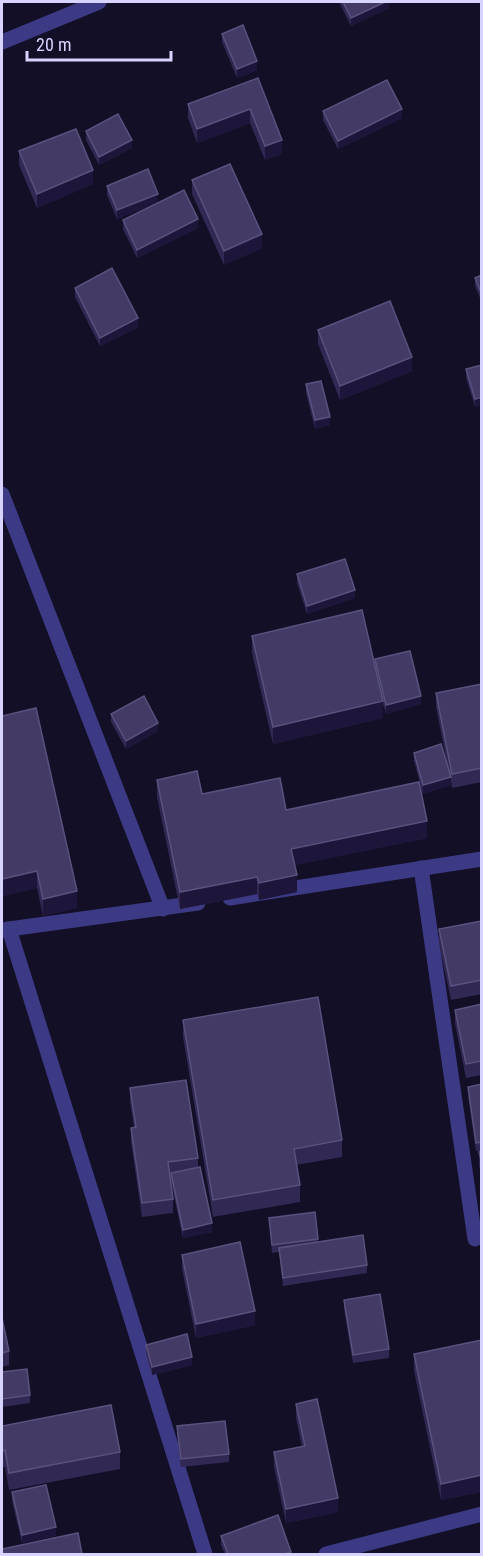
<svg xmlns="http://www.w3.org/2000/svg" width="483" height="1556" font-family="'Roboto Condensed',sans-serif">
<rect width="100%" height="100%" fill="#130f26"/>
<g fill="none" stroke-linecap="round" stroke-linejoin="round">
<g stroke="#3d3a85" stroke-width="15">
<polyline points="2,42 99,2"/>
<polyline points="2,494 163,909"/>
<polyline points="421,868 475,1239"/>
<polyline points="230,898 482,859"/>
<polyline points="9,929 205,1554"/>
<polyline points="2,930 198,903"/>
<polyline points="326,1554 482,1514"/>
</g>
</g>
<g fill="#312854">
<polygon points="339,2 389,2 389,8 351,26"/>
<polygon points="222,34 257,70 237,78 222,42"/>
<polygon points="258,78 282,154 265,160 250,123 197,143 188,118 188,104"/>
<polygon points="323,111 402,118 338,149 323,120"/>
<polygon points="86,131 132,148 99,165 86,140"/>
<polygon points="19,151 93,184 37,208 19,165"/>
<polygon points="192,180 262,248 224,265 192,194"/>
<polygon points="107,186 158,202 198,228 137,258 123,229 123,220 155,204 117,219 107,195"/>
<polygon points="482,275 482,303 475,286 475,278"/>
<polygon points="75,288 138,327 100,346 75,297"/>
<polygon points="318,330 412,371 340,400 318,344"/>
<polygon points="482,365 482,405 475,407 466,378 466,369"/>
<polygon points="306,384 330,425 315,429 306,393"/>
<polygon points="297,574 355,598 307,614 297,583"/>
<polygon points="252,636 375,664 375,659 421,704 386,714 383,704 383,718 273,744 252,653"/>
<polygon points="482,684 482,782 452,788 451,781 451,785 423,794 414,761 414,753 448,768 436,707 436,693"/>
<polygon points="111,714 158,731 126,749 111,722"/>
<polygon points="2,716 77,908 43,916 37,888 2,896"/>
<polygon points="157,780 202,794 427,838 295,865 297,892 259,900 257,894 180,909 157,797"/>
<polygon points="482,921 482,994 451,1000 439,944 439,929"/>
<polygon points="482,1004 482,1075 466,1078 455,1024 455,1010"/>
<polygon points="183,1020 342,1140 342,1157 296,1165 300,1185 300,1202 213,1217 183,1037"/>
<polygon points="482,1084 482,1151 476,1151 468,1095 468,1087"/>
<polygon points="130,1088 198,1158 198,1167 212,1232 183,1238 171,1182 171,1176 170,1176 173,1199 173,1213 142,1217 131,1142 131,1128 134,1127 130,1102"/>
<polygon points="482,1151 482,1178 479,1166 479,1152"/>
<polygon points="269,1218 318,1239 318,1242 367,1265 367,1273 283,1286 279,1252 272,1253"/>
<polygon points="182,1255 255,1325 196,1338 182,1269"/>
<polygon points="344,1300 389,1349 389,1358 353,1363 344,1309"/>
<polygon points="2,1318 9,1351 9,1365 2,1367"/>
<polygon points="482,1340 482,1492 441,1500 414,1371 414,1354"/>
<polygon points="146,1345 192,1365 152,1375 146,1353"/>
<polygon points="2,1372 30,1395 30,1403 2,1407"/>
<polygon points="296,1404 338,1512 286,1523 274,1467 274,1452 302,1447 296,1418"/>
<polygon points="2,1426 120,1452 120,1469 9,1490 5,1467 2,1468"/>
<polygon points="177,1426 229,1454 229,1462 181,1467 177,1434"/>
<polygon points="12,1492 56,1536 22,1543 12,1501"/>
<polygon points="221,1536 291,1554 225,1554 221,1545"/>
</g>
<g fill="#1d163a">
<polygon points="385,2 389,2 389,8 351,26 351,18"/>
<polygon points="257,61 257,70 237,78 237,69"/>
<polygon points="250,109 250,123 197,143 197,129"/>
<polygon points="402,109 402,118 338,149 338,141"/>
<polygon points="132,140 132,148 99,165 99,157"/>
<polygon points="282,140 282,154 265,160 265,146"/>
<polygon points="93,170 93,184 37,208 37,194"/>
<polygon points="158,194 158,203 117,219 117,210"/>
<polygon points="198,219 198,228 137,258 137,250"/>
<polygon points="262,234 262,248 224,265 224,251"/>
<polygon points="138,318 138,327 100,346 100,338"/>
<polygon points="412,357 412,371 340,400 340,386"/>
<polygon points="482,397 482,405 475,407 475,399"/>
<polygon points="330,417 330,425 315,429 315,420"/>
<polygon points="355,590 355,598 307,614 307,606"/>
<polygon points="421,696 421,704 386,714 386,705"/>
<polygon points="383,701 383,718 273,744 273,727"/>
<polygon points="158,723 158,731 126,749 126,741"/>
<polygon points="451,777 451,785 423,794 423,785"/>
<polygon points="427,821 427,838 291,866 291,849"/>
<polygon points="37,871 37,888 2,896 2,879"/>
<polygon points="297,875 297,892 259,900 259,883"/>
<polygon points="257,877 257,894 180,909 180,892"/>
<polygon points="77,891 77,908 43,916 43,899"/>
<polygon points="212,1223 212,1232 183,1238 183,1230"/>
<polygon points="255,1311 255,1325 196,1338 196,1324"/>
<polygon points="192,1357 192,1365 152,1375 152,1367"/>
<polygon points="482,1475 482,1492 441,1500 441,1484"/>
<polygon points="338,1498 338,1512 286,1523 286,1509"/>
<polygon points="56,1527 56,1536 22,1543 22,1535"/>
</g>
<g fill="#433a66" stroke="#5a527e" stroke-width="1.5">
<polygon points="343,2 385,2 351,18"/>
<polygon points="243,25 257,61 237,69 222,34"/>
<polygon points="258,78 282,140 265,146 250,109 197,129 188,104"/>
<polygon points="387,80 402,109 338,141 323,111"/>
<polygon points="118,114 132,140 99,157 86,131"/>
<polygon points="76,129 93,170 37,194 19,151"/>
<polygon points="230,164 262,234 224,251 192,180"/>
<polygon points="148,169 158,194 117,210 107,186"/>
<polygon points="184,190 198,219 137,250 123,220"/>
<polygon points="112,268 138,318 100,338 75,288"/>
<polygon points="482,275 482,295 475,278"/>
<polygon points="390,301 412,357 340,386 318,330"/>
<polygon points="482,365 482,397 475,399 466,369"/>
<polygon points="321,381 330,417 315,420 306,384"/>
<polygon points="345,559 355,590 307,606 297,574"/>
<polygon points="362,610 383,701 273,727 252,636"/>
<polygon points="410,651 421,696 386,705 375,659"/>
<polygon points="482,684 482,768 452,774 436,693"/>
<polygon points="144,696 158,723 126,741 111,714"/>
<polygon points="36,708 77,891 43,899 37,871 2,879 2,716"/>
<polygon points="441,744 451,777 423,785 414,753"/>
<polygon points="197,771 202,794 280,778 286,810 419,782 427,821 291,849 297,875 259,883 257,877 180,892 157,780"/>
<polygon points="482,921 482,980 451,986 439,929"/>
<polygon points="318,997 342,1140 294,1149 300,1185 213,1200 183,1020"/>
<polygon points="482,1004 482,1061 466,1064 455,1010"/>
<polygon points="186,1080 198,1158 168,1162 173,1199 142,1203 131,1128 136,1127 130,1088"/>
<polygon points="482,1084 482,1142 476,1143 468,1087"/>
<polygon points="482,1151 482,1164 479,1152"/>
<polygon points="200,1167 212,1223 183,1230 171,1173"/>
<polygon points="315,1212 318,1239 272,1245 269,1218"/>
<polygon points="363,1235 367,1265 283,1278 279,1248"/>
<polygon points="240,1242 255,1311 196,1324 182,1255"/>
<polygon points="380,1294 389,1349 353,1355 344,1300"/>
<polygon points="2,1318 9,1351 2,1353"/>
<polygon points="187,1334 192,1357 152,1367 146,1345"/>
<polygon points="482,1340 482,1475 441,1484 414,1354"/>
<polygon points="27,1369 30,1395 2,1399 2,1372"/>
<polygon points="317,1399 338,1498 286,1509 274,1452 305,1446 296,1404"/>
<polygon points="111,1405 120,1452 9,1473 5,1450 2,1451 2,1426"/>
<polygon points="225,1421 229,1454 181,1459 177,1426"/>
<polygon points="46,1485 56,1527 22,1535 12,1492"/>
<polygon points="278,1515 291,1552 284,1554 228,1554 221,1536"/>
<polygon points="78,1533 82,1554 2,1554 2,1549"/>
</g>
<rect width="483" height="1556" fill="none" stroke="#d9d4ff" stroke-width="6"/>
<path d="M27 51v9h144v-9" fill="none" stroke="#d9d4ff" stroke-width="3"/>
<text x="36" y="51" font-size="18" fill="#d9d4ff" stroke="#130f26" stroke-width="4.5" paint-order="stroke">20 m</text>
</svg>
